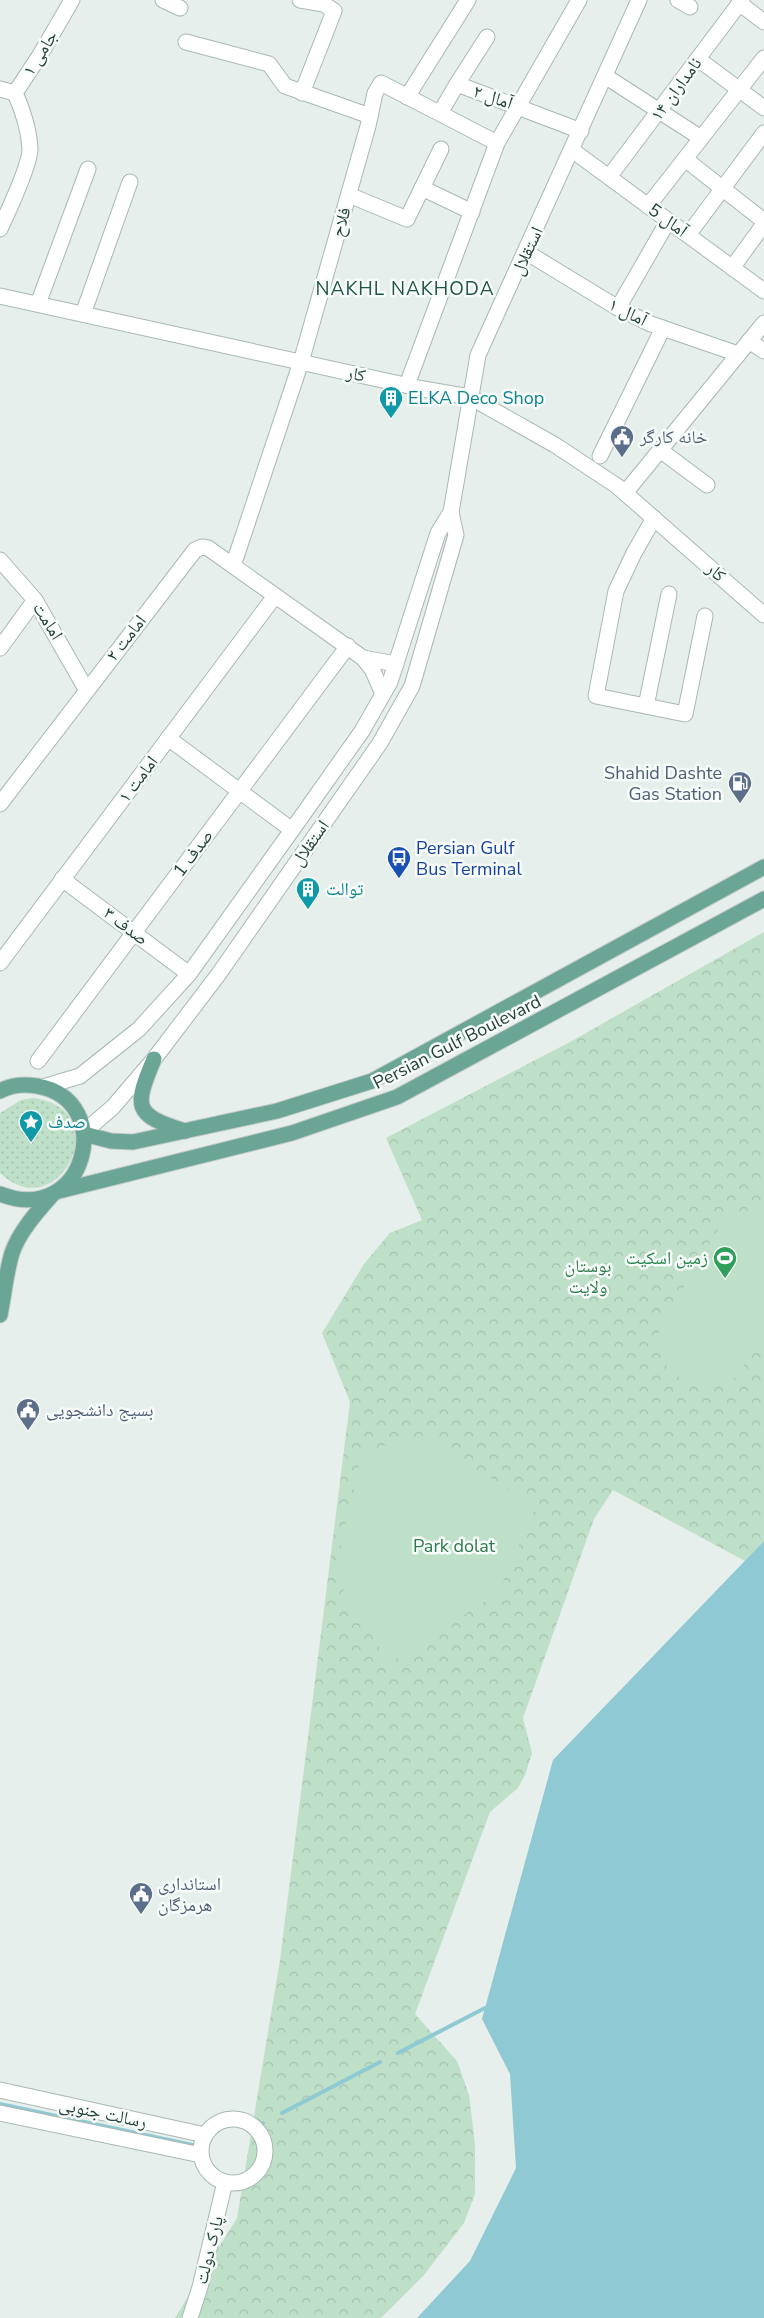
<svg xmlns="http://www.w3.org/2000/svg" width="764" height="2318" font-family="'Nunito Sans','Noto Naskh Arabic',sans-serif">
<defs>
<pattern id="grass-dots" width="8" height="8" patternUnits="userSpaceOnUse" patternTransform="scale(1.25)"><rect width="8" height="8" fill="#bfe0c8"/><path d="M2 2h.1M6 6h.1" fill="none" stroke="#a4c1ad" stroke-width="1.8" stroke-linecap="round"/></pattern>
<pattern id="forest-crowns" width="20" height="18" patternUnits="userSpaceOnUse" patternTransform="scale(1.25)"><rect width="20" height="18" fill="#bfe0c8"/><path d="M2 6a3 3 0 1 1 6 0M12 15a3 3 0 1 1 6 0" fill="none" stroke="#a4c1ad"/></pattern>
</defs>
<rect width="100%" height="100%" fill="#e6efeb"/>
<path fill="url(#grass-dots)" d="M33,1098C119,1109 58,1229 0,1173V1113L21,1100Z"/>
<polygon fill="url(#forest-crowns)" points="764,932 764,1541 745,1561 613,1490 594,1519 523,1718 532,1753 525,1775 518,1788 490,1812 415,2014 457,2061 469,2095 475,2144 475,2194 464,2223 424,2275 381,2318 175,2318 237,2218 280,1960 350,1402 322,1333 364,1264 390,1233 422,1220 386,1138 570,1042"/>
<g fill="#bfe0c8">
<polygon points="757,1210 764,1212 764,1334 736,1377 721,1384 707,1387 694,1386 681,1378 671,1372 664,1361 658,1340 660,1327 722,1223 736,1212"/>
<polygon points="411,1437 431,1441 536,1506 498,1593 389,1663 344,1591 336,1569 359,1467 365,1454 393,1442"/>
</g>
<polygon fill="#8ec9d4" points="764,1541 764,2318 417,2318 470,2261 516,2168 510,2074 482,2019 553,1760"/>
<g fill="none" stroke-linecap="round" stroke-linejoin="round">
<g stroke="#8ec9d4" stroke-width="4">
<polyline points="398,2053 485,2008"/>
<polyline points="0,2104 197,2146"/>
<polyline points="282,2113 380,2062"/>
<polyline points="259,2125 263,2123"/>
</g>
<g stroke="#a8b8b2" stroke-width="17">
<g id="minor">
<polyline points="163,0 180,8"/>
<polyline points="300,0 324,4"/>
<polyline points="678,0 690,7"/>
<polyline points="739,3 764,22"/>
<polyline points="487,37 457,84 581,131"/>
<polyline points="186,42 269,64 285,86 370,116"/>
<polyline points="698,59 764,108"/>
<polyline points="605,76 701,138"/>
<polyline points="0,89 15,93 40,55 72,0"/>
<polyline points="302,93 334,11 324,4 323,0"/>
<polyline points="407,97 468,0"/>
<polyline points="440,113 457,84"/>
<polyline points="572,150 764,291"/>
<polyline points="685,159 764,221"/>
<polyline points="609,177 742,0"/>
<polyline points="422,188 472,212"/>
<polyline points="349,195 407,219 441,149"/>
<polyline points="648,206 764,58"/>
<path d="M0,229C7,214 30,164 30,149C29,128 23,111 15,93"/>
<polyline points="688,235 764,133"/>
<polyline points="526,252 618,308 651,324 738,354"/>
<polyline points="732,268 764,224"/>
<polyline points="0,296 423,389 470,397 555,445 617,486 764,615"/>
<polyline points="38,304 88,169"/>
<polyline points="618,308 668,221"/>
<polyline points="83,314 130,182"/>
<polyline points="749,341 764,351"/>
<polyline points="407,385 497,143 579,0"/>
<polyline points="660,450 707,485"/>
<polyline points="600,456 663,328"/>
<polyline points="625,493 764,323"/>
<polyline points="654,518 634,553 616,591 596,696 685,714 705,616"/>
<polyline points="0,560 35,600 86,689"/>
<polyline points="233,566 301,362 368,126 375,93 381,83 497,143"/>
<polyline points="0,648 35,600"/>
<polyline points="363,658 396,664"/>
<polyline points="646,706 669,594"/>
<polyline points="168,738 292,830"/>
<polyline points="0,804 195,550 202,547 208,548 363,658 372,669 383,694"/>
<polyline points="62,879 189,974"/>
<polyline points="0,963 275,596"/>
<polyline points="38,1061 348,646"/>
<polyline points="43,1087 80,1076 139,1029 189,974 292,830 362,731 390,682 438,533 451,512"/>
<polyline points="84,1132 113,1107 154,1059 218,975 380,743 412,686 456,535 451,512 478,355 639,0"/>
<polyline points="0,2090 205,2135"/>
<polyline points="0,2113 201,2155"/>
<circle cx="233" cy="2151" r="32"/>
<polyline points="190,2318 200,2287 225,2182"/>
</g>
</g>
<g stroke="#c2cac8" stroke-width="17">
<g id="major">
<path d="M154,1059C134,1107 133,1115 185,1131"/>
<path d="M0,1091C11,1085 25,1084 37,1086C118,1100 86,1228 0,1194"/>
<polyline points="84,1134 111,1141 133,1142 277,1111 372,1081 764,867"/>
<polyline points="59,1191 292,1133 397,1097 764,899"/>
<path d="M0,1315C4,1295 6,1273 12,1253C19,1232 37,1212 52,1195"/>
</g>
</g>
<use href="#minor" stroke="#fff" stroke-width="15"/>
<use href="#major" stroke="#6aa596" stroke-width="15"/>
</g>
<defs>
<g id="building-pin" transform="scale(1.25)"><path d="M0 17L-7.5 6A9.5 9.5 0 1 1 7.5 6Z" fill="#0f9aa8" stroke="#f7fbf9"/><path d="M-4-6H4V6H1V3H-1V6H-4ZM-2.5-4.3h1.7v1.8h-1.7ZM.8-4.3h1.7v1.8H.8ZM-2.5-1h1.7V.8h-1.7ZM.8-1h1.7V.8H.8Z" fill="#fff"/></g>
<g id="civic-pin" transform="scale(1.25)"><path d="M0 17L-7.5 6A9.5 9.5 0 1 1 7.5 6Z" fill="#5c6f8a" stroke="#f7fbf9"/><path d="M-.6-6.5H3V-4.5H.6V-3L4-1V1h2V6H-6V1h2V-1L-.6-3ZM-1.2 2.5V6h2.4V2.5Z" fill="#fff"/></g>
<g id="fuel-pin" transform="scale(1.25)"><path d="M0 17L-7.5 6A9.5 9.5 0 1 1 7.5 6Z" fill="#5c6f8a" stroke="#f7fbf9"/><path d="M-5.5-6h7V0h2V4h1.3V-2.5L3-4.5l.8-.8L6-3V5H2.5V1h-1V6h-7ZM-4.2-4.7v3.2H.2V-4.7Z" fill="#fff"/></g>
<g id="bus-pin" transform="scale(1.25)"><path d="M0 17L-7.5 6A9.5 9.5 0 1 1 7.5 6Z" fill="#1a4fb4" stroke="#f7fbf9"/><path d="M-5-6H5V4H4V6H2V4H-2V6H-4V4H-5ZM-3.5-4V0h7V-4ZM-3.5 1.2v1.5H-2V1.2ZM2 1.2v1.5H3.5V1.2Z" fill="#fff"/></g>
<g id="sight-pin" transform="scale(1.25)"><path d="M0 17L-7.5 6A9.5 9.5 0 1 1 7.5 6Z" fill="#0f9aa8" stroke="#f7fbf9"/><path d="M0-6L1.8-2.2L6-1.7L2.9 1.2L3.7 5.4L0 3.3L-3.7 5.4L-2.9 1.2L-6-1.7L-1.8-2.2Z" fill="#fff"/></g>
<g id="stadium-pin" transform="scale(1.25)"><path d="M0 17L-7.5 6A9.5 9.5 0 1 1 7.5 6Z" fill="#2e9e5b" stroke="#f7fbf9"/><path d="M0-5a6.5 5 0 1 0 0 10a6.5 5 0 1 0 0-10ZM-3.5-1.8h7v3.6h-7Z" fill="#fff"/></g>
</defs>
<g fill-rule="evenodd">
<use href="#building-pin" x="391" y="398"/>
<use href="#civic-pin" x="622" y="437"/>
<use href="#fuel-pin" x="740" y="783"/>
<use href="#bus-pin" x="399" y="858"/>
<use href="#building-pin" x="308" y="889"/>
<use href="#sight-pin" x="31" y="1122"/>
<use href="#stadium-pin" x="725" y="1258"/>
<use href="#civic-pin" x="28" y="1410"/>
<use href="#civic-pin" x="141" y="1894"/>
</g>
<g text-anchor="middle" stroke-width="5" stroke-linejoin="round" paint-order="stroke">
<g font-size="18" fill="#24423a" stroke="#f7fbf9">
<text transform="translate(40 53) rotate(-58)" y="6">جامی ۱</text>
<text transform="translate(676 89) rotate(-54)" y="6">نامداران ۱۴</text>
<text transform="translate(493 97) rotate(19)" y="6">آمال ۲</text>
<text transform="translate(668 220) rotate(36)" y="6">آمال 5</text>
<text transform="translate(341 222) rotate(-74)" y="6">فلاح</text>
<text transform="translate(527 251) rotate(-65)" y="6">استقلال</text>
<text transform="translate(628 312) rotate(27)" y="6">آمال ۱</text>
<text transform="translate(356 374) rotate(12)" y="6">کار</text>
<text transform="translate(716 572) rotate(41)" y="6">کار</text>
<text transform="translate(48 621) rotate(58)" y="6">امامت</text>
<text transform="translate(126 638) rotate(-52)" y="6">امامت ۲</text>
<text transform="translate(138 779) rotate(-53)" y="6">امامت ۱</text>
<text transform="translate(310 843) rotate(-55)" y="6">استقلال</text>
<text transform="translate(193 853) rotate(-53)" y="6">صدف 1</text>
<text transform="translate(126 926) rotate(37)" y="6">صدف ۳</text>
<text transform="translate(457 1042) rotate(-27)" y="6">Persian Gulf Boulevard</text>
<text transform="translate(103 2113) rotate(12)" y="6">رسالت جنوبی</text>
<text transform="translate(209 2250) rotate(-76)" y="6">پارک دولت</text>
</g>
<g font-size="18" fill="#0d838f" stroke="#f7fbf9" text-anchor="start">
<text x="408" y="404">ELKA Deco Shop</text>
<text x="326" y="895">توالت</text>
<text x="48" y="1128">صدف</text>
</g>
<g font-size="18" fill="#4e5e75" stroke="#f7fbf9" text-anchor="start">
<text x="640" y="443">خانه کارگر</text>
<text x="722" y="779" text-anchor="end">Shahid Dashte<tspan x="722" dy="21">Gas Station</tspan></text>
<text x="46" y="1416">بسیج دانشجویی</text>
<text x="158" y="1890">استانداری<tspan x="158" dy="21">هرمزگان</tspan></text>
</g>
<g font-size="18" fill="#164399" stroke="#f7fbf9" text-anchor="start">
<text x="416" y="854">Persian Gulf<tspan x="416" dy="21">Bus Terminal</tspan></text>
</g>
<g font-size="18" fill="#27864d" stroke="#f7fbf9" text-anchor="end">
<text x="708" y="1264">زمین اسکیت</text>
</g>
<g font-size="18" fill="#2d7a4b" stroke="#f7fbf9">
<text x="588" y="1272">بوستان<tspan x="588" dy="21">ولایت</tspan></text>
<text x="454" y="1552">Park dolat</text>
</g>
<g font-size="19" letter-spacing="1" fill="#1f5548" stroke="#f7fbf9">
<text x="405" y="295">NAKHL NAKHODA</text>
</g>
</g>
</svg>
